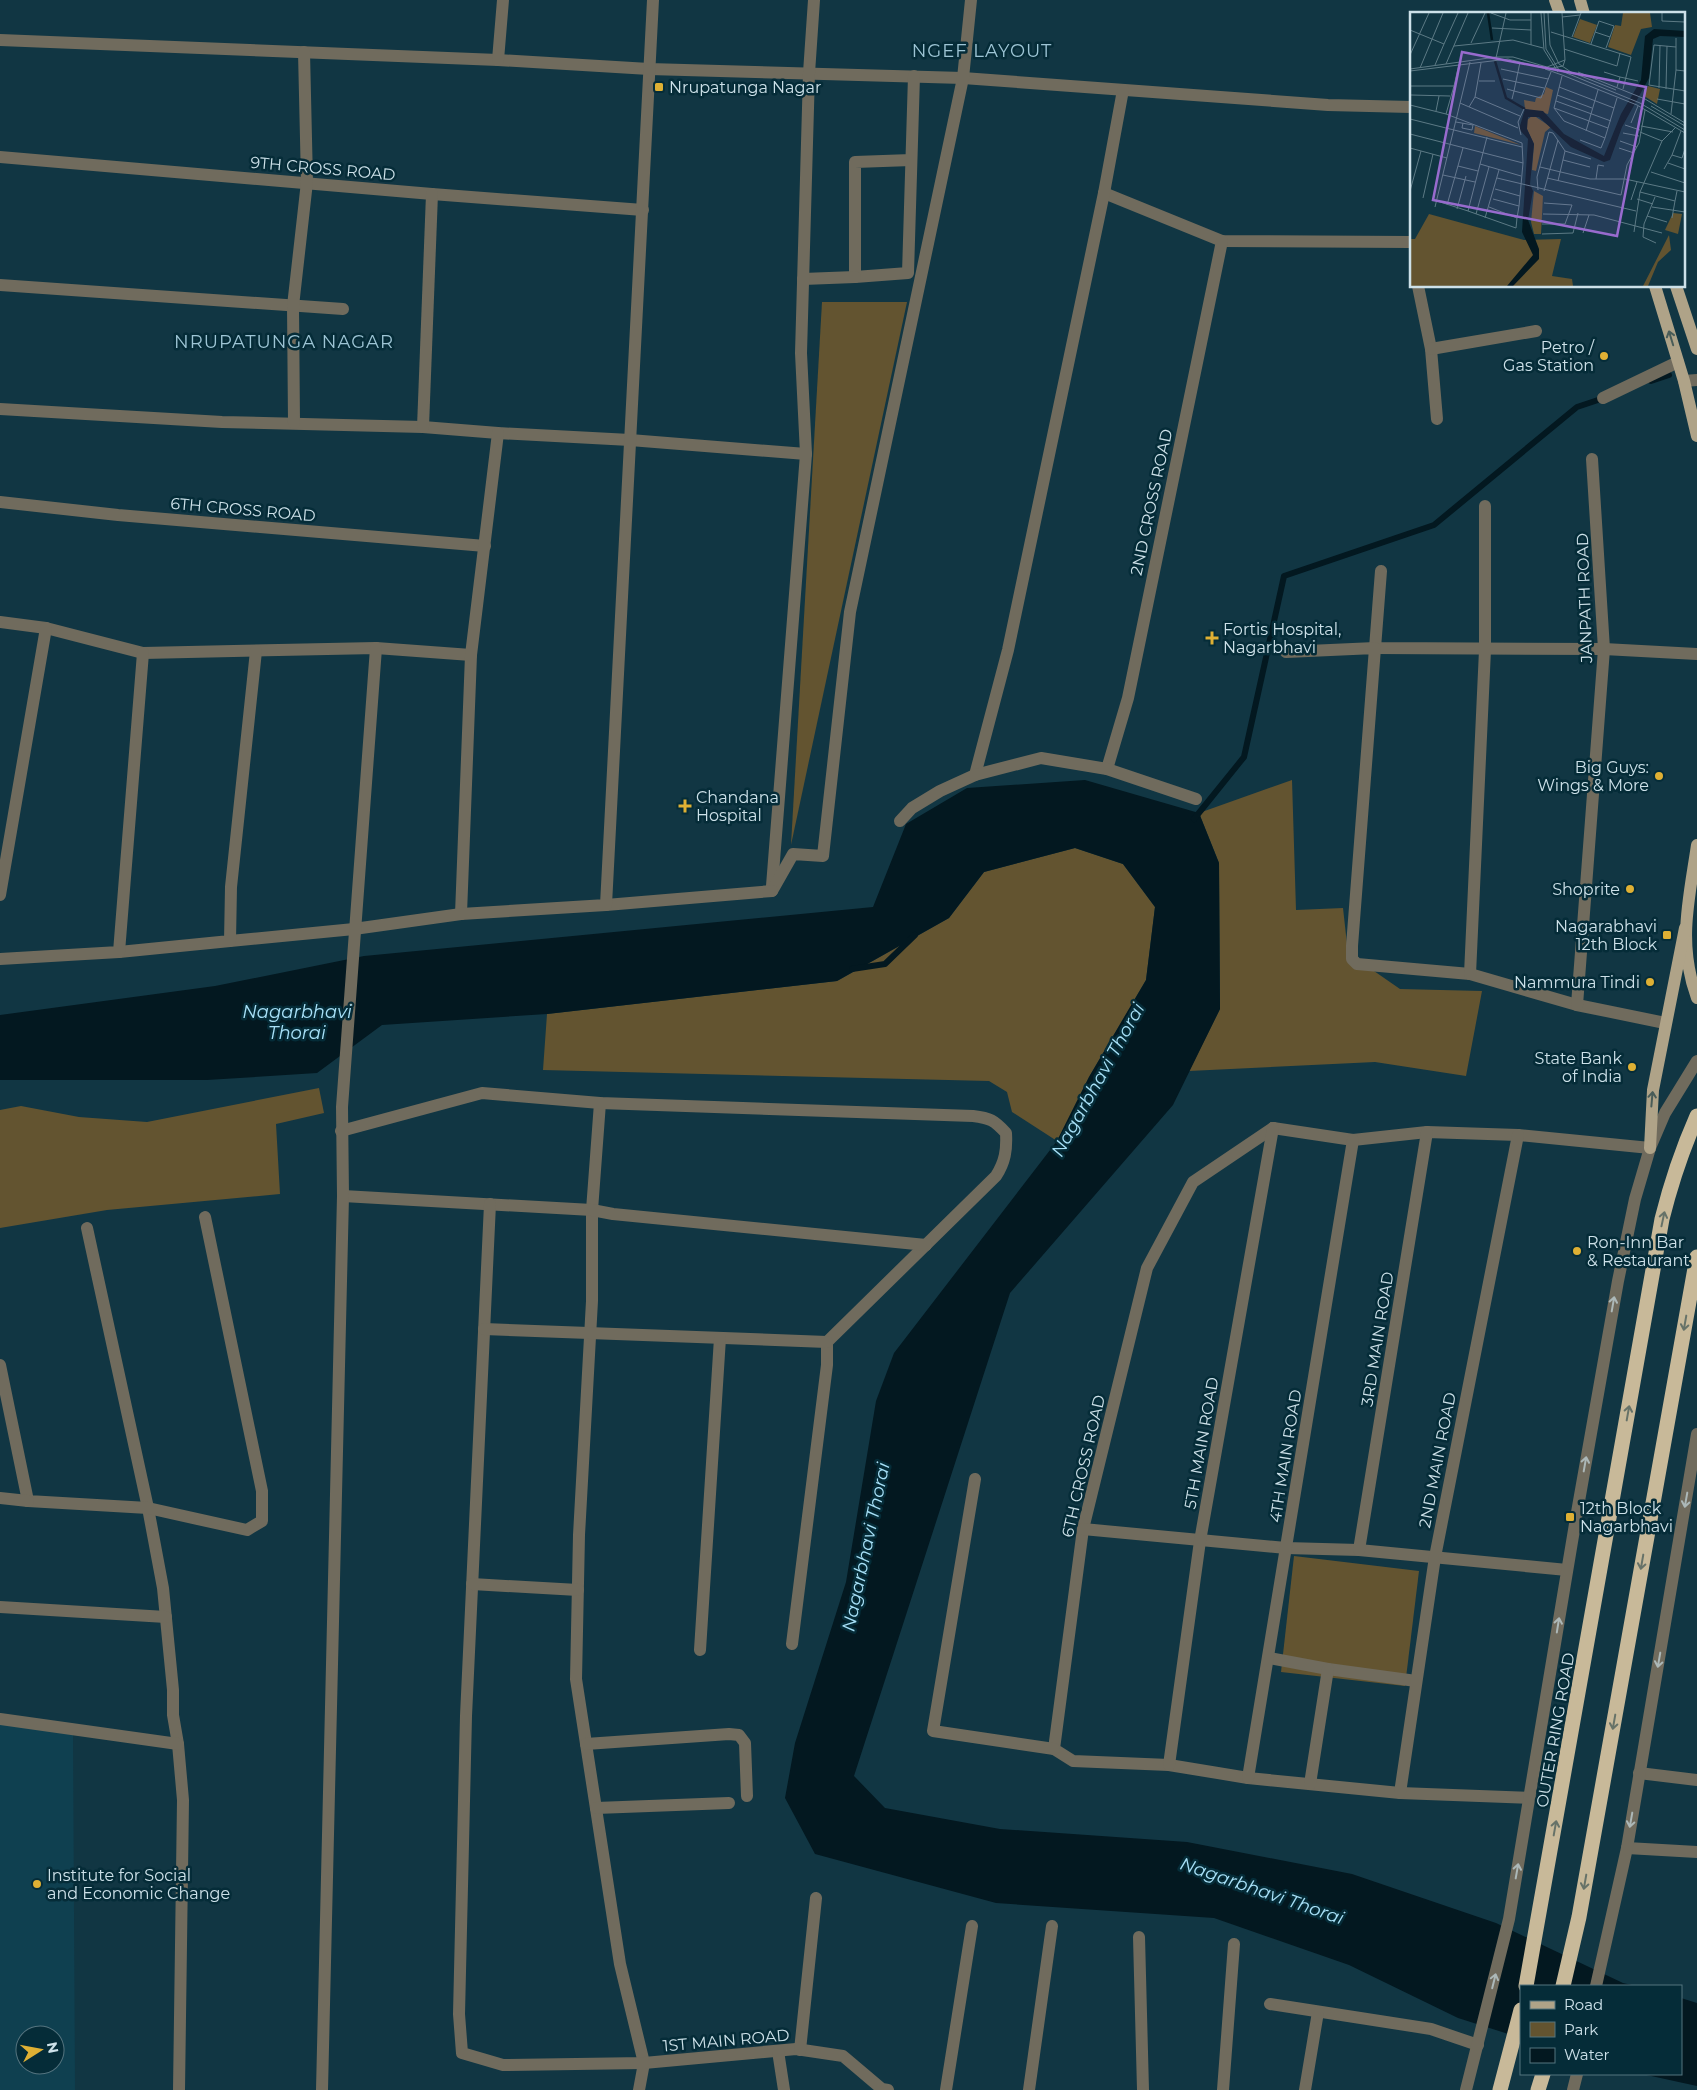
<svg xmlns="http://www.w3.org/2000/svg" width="1697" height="2090" font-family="Montserrat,sans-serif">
<rect width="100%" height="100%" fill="#113643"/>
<path fill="#0f4050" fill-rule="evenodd" d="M0,1724L73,1734L75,2090H0ZM25,2035H55V2065H25Z"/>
<g fill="#635430">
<polygon points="822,302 907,302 791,845"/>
<polygon points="1292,780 1296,910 1343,908 1348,953 1400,989 1482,991 1466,1076 1375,1062 1189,1071 1220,1009 1219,863 1199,813"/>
<polygon points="1075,848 1123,864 1155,907 1146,980 1089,1077 1057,1141 1012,1112 1007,1092 989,1081 543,1070 547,1014 837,981 949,918 984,872"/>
<polygon points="319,1088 324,1113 276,1124 280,1194 107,1210 0,1228 0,1110 21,1106 79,1117 147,1122"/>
<polygon points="1294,1556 1419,1571 1405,1686 1281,1672"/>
</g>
<g fill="#031820">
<polygon points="1085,780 1199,813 1219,863 1220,1009 1173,1105 1010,1293 854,1776 885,1808 1000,1829 1187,1842 1352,1874 1496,1923 1623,1983 1636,1986 1521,1986 1521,2038 1458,2018 1349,1965 1214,1918 996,1903 815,1854 785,1798 795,1743 846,1582 876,1401 894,1353 1057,1141 1089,1077 1146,980 1155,907 1123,864 1075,848 984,872 949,918 837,981 547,1014 382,1025 317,1073 207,1080 0,1080 0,1015 215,986 364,956 873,907 906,824 967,788"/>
<polygon points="1681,1998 1697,2003 1697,2086 1642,2074 1681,2074"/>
</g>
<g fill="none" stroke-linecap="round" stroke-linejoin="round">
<g stroke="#031820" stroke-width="6">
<polyline points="1651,381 1669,375"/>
<polyline points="1194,819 1244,757 1284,576 1434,525 1577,407 1604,398"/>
<polyline points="852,969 885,964 915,935"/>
</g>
<g stroke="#706b5d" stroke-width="12">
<polyline points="0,40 498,60 649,69 963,78 1328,105 1411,107"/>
<polyline points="498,60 503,0"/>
<polyline points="0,157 432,194 643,210"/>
<polyline points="911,160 855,162 855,277 908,273 914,76"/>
<polyline points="1104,193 1222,241 1411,242"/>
<polyline points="803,279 855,277"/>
<polyline points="0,285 343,309"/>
<polyline points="1418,286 1431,349 1437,419"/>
<polyline points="1431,349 1536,331"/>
<polyline points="1684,381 1697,380"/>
<polyline points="1603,398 1678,362"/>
<polyline points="0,409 222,422 423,427 498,433 630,440 806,454"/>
<polyline points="294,423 293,306 307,182 304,52"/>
<polyline points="423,427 432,194"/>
<polyline points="0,502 118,515 485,546"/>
<polyline points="1381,571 1375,648 1604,649 1697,654"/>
<polyline points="0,622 46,628 143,653 376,648 471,655"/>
<polyline points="1286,652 1375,648 1352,946 1352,959 1357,964 1470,974 1577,1005 1665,1023"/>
<polyline points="1107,769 1128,698 1222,241"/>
<polyline points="975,775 1008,650 1104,193 1123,90"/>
<polyline points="900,821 912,808 940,791 975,775 1041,758 1107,769 1196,799"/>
<polyline points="772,886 806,454 801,353 809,73 814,0"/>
<polyline points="772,891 793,854 823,856 850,612 963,78 971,0"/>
<polyline points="0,895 46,628"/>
<polyline points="606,905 772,891"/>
<polyline points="461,914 471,655 498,433"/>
<polyline points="230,941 354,929 461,914 606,905 653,0"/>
<polyline points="119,952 230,941 231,887 256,651"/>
<polyline points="0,959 119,952 143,653"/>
<polyline points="1470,974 1485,650 1485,506"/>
<polyline points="1577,1005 1604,649 1592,459"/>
<polyline points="600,1103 592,1210 592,1301 579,1535 576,1679 620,1964 644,2063 639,2090"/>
<polyline points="1273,1128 1193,1182 1147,1268 1083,1529 1054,1749 1073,1761 1169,1765 1248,1778 1400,1793 1530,1798"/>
<polyline points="1273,1128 1353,1140 1427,1132 1518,1135 1650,1148"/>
<path d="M341,1131L482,1093L600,1103L973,1116C990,1118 994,1120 1006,1133C1007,1150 1005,1162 996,1176L827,1342V1365L792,1644"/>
<polyline points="343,1196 592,1210 613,1214 926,1245"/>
<polyline points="490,1204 466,1716 459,2014 462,2053 503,2065 644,2063 796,2049 843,2056 882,2089 888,2090"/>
<polyline points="87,1228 148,1508 163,1588 173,1690 173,1715 178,1744 183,1800 179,2090"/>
<polyline points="484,1329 827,1342"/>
<polyline points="0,1365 28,1501 148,1508 247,1530 262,1521 262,1491 205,1217"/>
<polyline points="975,1479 933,1731 1054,1749"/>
<polyline points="0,1498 28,1501"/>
<polyline points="1083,1529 1286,1548 1359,1550 1567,1570"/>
<polyline points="1359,1550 1427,1132"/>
<polyline points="472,1584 578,1590"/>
<polyline points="0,1607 166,1617"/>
<polyline points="700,1650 720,1338"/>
<polyline points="1269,1658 1328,1669 1416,1681"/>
<polyline points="0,1719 178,1744"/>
<polyline points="586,1744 729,1734 739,1735 745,1743 747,1796"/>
<polyline points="1169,1765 1200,1541 1273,1128"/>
<polyline points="1639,1773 1697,1780"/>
<polyline points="1248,1778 1353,1140"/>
<polyline points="1310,1784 1328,1669"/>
<polyline points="1400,1793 1435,1557 1518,1135"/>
<polyline points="596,1808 729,1803"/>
<polyline points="1627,1848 1697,1852"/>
<polyline points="1139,1937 1143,2090"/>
<polyline points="1596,1986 1627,1848 1697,1434"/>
<polyline points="1270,2004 1431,2029 1478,2045"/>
<polyline points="800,2050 816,1898"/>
<polyline points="778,2051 784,2090"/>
<polyline points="322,2090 343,1196 342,1107 376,648"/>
<polyline points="946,2090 972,1926"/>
<polyline points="1029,2090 1052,1926"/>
<polyline points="1223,2090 1234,1944"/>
<polyline points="1305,2090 1318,2012"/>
<polyline points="1466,2090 1509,1919 1576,1518 1618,1281 1635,1199 1650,1148 1665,1113 1697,1061"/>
<polyline points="1573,2090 1577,2074"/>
</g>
<g stroke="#afa388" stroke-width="12">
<polyline points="1555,0 1560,14"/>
<polyline points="1580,0 1584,14"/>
<polyline points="1655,286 1684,381 1697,436"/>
<polyline points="1676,286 1697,349"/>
<path d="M1697,845C1689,900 1677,943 1697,998"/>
<polyline points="1650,1148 1653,1090 1685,928"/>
</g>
<g stroke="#c8b999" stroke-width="15">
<path d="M1526,1986L1662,1219C1671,1183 1682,1150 1697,1116"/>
<polyline points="1563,1986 1579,1917 1697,1257"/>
<polyline points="1500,2090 1521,2010"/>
<polyline points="1538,2090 1543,2074"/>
</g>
</g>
<defs><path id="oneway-shaft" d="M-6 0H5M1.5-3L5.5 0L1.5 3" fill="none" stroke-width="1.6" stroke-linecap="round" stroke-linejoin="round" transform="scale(1.25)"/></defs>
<g stroke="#495c58">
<use href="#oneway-shaft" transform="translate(1671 338) rotate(-107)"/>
<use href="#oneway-shaft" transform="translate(1652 1099) rotate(-85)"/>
</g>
<g stroke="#667268">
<use href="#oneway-shaft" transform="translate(1663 1219) rotate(-78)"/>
<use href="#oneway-shaft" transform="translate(1685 1323) rotate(100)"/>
<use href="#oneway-shaft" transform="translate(1628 1413) rotate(-80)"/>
<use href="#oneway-shaft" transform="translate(1642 1562) rotate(100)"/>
<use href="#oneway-shaft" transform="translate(1614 1722) rotate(100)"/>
<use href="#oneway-shaft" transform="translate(1555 1828) rotate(-80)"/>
<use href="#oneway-shaft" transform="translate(1585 1882) rotate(100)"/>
</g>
<g stroke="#acb8b8">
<use href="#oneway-shaft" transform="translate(1613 1304) rotate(-80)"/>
<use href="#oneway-shaft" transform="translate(1585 1464) rotate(-80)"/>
<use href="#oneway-shaft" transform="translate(1686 1500) rotate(100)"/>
<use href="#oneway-shaft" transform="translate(1558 1625) rotate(-81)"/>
<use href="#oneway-shaft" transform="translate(1659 1660) rotate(100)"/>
<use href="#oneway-shaft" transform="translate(1631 1820) rotate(100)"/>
<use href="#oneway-shaft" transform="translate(1517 1871) rotate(-80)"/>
<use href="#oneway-shaft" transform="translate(1494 1981) rotate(-76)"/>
</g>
<g fill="#dfb034" stroke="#052c38" stroke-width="2">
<rect x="654" y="82" width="10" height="10" rx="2.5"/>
<circle cx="1604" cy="356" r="5"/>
<path d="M1209.5 630.5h5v5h5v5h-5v5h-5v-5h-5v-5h5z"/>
<circle cx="1659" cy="776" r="5"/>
<path d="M682.5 798.5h5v5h5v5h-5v5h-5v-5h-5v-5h5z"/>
<circle cx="1630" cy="889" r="5"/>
<rect x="1662" y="930" width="10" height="10" rx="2.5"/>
<circle cx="1650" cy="982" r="5"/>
<circle cx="1632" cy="1067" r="5"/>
<circle cx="1577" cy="1251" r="5"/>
<rect x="1565" y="1512" width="10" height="10" rx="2.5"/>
<circle cx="37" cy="1884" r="5"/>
</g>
<g text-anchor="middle" stroke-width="5" stroke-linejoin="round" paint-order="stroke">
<g font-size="16" fill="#cde1e9" stroke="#052c38" text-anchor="start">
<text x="669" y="93">Nrupatunga Nagar</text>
<text x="1594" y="353" text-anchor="end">Petro /<tspan x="1594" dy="18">Gas Station</tspan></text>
<text x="1223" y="635">Fortis Hospital,<tspan x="1223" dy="18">Nagarbhavi</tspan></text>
<text x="1649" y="773" text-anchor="end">Big Guys:<tspan x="1649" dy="18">Wings &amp; More</tspan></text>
<text x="696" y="803">Chandana<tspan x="696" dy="18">Hospital</tspan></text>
<text x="1620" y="895" text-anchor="end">Shoprite</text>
<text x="1657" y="932" text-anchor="end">Nagarabhavi<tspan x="1657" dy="18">12th Block</tspan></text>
<text x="1640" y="988" text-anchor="end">Nammura Tindi</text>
<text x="1622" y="1064" text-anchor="end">State Bank<tspan x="1622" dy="18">of India</tspan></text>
<text x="1587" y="1248">Ron-Inn Bar<tspan x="1587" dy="18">&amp; Restaurant</tspan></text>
<text x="1580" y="1514">12th Block<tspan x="1580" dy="18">Nagarbhavi</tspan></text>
<text x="47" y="1881">Institute for Social<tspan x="47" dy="18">and Economic Change</tspan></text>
</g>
<g font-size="16" fill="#cde1e9" stroke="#052c38">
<text transform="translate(323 168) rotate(5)" y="6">9TH CROSS ROAD</text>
<text transform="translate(1151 502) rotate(-78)" y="6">2ND CROSS ROAD</text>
<text transform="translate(243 509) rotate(5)" y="6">6TH CROSS ROAD</text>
<text transform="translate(1584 598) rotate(-92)" y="6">JANPATH ROAD</text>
<text transform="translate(1377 1339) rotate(-81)" y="6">3RD MAIN ROAD</text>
<text transform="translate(1201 1443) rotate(-80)" y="6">5TH MAIN ROAD</text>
<text transform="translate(1285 1456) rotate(-81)" y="6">4TH MAIN ROAD</text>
<text transform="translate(1437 1460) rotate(-79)" y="6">2ND MAIN ROAD</text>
<text transform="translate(1083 1466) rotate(-77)" y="6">6TH CROSS ROAD</text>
<text transform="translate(1555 1730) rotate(-80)" y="6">OUTER RING ROAD</text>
<text transform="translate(726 2040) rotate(-5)" y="6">1ST MAIN ROAD</text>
</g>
<g font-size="18" letter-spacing="1" fill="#9ec5d5" stroke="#052c38">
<text x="982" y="57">NGEF LAYOUT</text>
<text x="284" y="348">NRUPATUNGA NAGAR</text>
</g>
<g font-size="18" font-style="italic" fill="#a8e1f8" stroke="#052c38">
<text x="297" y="1018">Nagarbhavi<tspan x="297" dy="21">Thorai</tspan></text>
<text transform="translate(1098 1080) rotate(-61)" y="6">Nagarbhavi Thorai</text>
<text transform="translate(866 1547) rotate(-78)" y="6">Nagarbhavi Thorai</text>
<text transform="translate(1262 1891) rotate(19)" y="6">Nagarbhavi Thorai</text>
</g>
</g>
<g transform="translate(1410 12)">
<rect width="275" height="275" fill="#113643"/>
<path d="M213,1H240L242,15L231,17L221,43L198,35L205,13L211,14ZM170,7L187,13L180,31L163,25ZM238,74L250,77L247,92L234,84ZM136,75L143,78L138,102L115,97L114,88L125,90L126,86L134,82ZM123,103L141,115L135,120L126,159L122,158L124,132L117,117L116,109ZM65,114L111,133L64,121ZM124,179L133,184L131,222H124L121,210ZM263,201L272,202L268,222L255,218ZM19,202L114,228L151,227L142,264L162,267L163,274H0V227H5ZM259,223L261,238L248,250L238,274H233Z" fill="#635430"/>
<path d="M244,17L275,19V25L250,24L243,27L239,66L212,115L200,148L194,150L161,135L129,105H118L117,117L124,132L120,172L123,179L118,208L129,237V247L103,274H97L123,243L112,220L118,127L109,117L115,97L133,99L154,122L194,144L211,102L231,68L235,24Z" fill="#031820"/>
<path fill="none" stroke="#031820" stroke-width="2.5" d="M78,1L82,28M85,49L96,86L115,97"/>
<path fill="none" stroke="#5c7a85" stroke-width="1" d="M81,1L100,8H121M131,1L134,38L148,60M134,1L136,37L149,58L230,91L275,118M138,1L140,33L149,52L161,60L206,78M152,1L155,48M252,1V9L275,10M152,5L170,3M82,16L121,18M0,18L34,32L25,53M141,20L221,45L213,77M185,20L200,25M162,25L171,1M61,31L75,1M34,32L48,1M181,32L189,9L204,14L196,36M121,33V1M44,34L103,28L133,36M266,35L244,33L239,73L275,79M154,37L207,54L210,41M0,43L19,1M86,46L96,1M36,52L58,1M10,56L33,1M0,57L86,45H103L137,55L155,48L153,54L137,57L98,47L0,59M91,57L138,67M135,57L152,63M266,58V26M168,60L235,87L275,111M194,60L210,65L207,75M152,63L227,93L275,121M210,65L228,69M93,67L134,76M69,69H85M0,74H44L49,52M44,74L36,102L112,131L113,151M149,75L204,96M249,76L250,33M97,77L104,79L110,50M256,77L257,34M1,83L40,84M147,83L182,96M65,85L110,104M102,87L104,79L131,86L141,60M247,87L275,92M146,89L201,109M50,91L108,116M0,93L36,102M241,94L275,114M59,95L65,85L71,51M144,96L154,109L195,126L207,86M144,96L198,116M144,96L152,64M26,99L29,84M261,102L266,58L275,59M0,107L112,135M46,110L63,113L62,118L52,116L53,111M221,111L228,94M215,113L230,118M231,114L263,120M176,119L188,78M230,120L252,129M213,121L229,124M0,122L113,151L110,184M111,123L108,110L114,97M77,125L58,199L106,216L107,206L79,195M170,128L191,136L195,126M210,129L227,135M0,136L37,146M209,136L224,141M262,143L271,119M153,148L180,155M258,151L275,157M70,152L111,164M48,154L68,159M130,155L180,167H215L275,180M254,157L262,143L272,146L275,137M241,160L275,171M33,163L65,170M87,166L226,199M137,166L211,183L217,153L229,131L235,98M186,167L188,153L194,154M148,169L155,139M85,177L110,184L109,194M128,178L127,165L139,120L143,121L155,139L181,147M0,179L11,139M134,179L148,128M230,180L252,129L266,115M245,185L234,212L233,225L246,231M13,186L23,142M83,187L109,194L107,206M227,187L243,192M221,188L227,170M27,189L58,199M37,193L53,136M25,195L60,50M242,195L275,200M47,197L56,164M66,202L79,155M133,202L184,203L252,221M237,204L257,210M75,206L89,158M262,206L265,189M132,212H155L162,193L134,191M224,220L230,180L265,189L267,179M173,221L179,203M132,222L163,221L168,201"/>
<path fill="#986bce" fill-opacity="0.15" stroke="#986bce" stroke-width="2.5" d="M52,40L236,75L207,224L23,188Z"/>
<rect width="275" height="275" fill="none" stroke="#cde1e9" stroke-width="2.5"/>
</g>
<rect x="1520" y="1985" width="162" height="90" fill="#052c38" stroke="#55747f"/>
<rect x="1530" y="2001" width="25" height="8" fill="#afa388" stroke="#55747f"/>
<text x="1564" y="2010" font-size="15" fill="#cde1e9">Road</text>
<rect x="1530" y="2022" width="25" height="15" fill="#635430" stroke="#55747f"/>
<text x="1564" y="2035" font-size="15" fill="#cde1e9">Park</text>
<rect x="1530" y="2048" width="25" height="15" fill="#031820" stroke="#55747f"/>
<text x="1564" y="2060" font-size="15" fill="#cde1e9">Water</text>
<g transform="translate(40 2050) rotate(79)"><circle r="24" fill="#052c38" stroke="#55747f"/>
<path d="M0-4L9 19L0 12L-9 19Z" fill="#dfb034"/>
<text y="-8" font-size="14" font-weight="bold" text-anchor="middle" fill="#cde1e9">N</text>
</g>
</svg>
